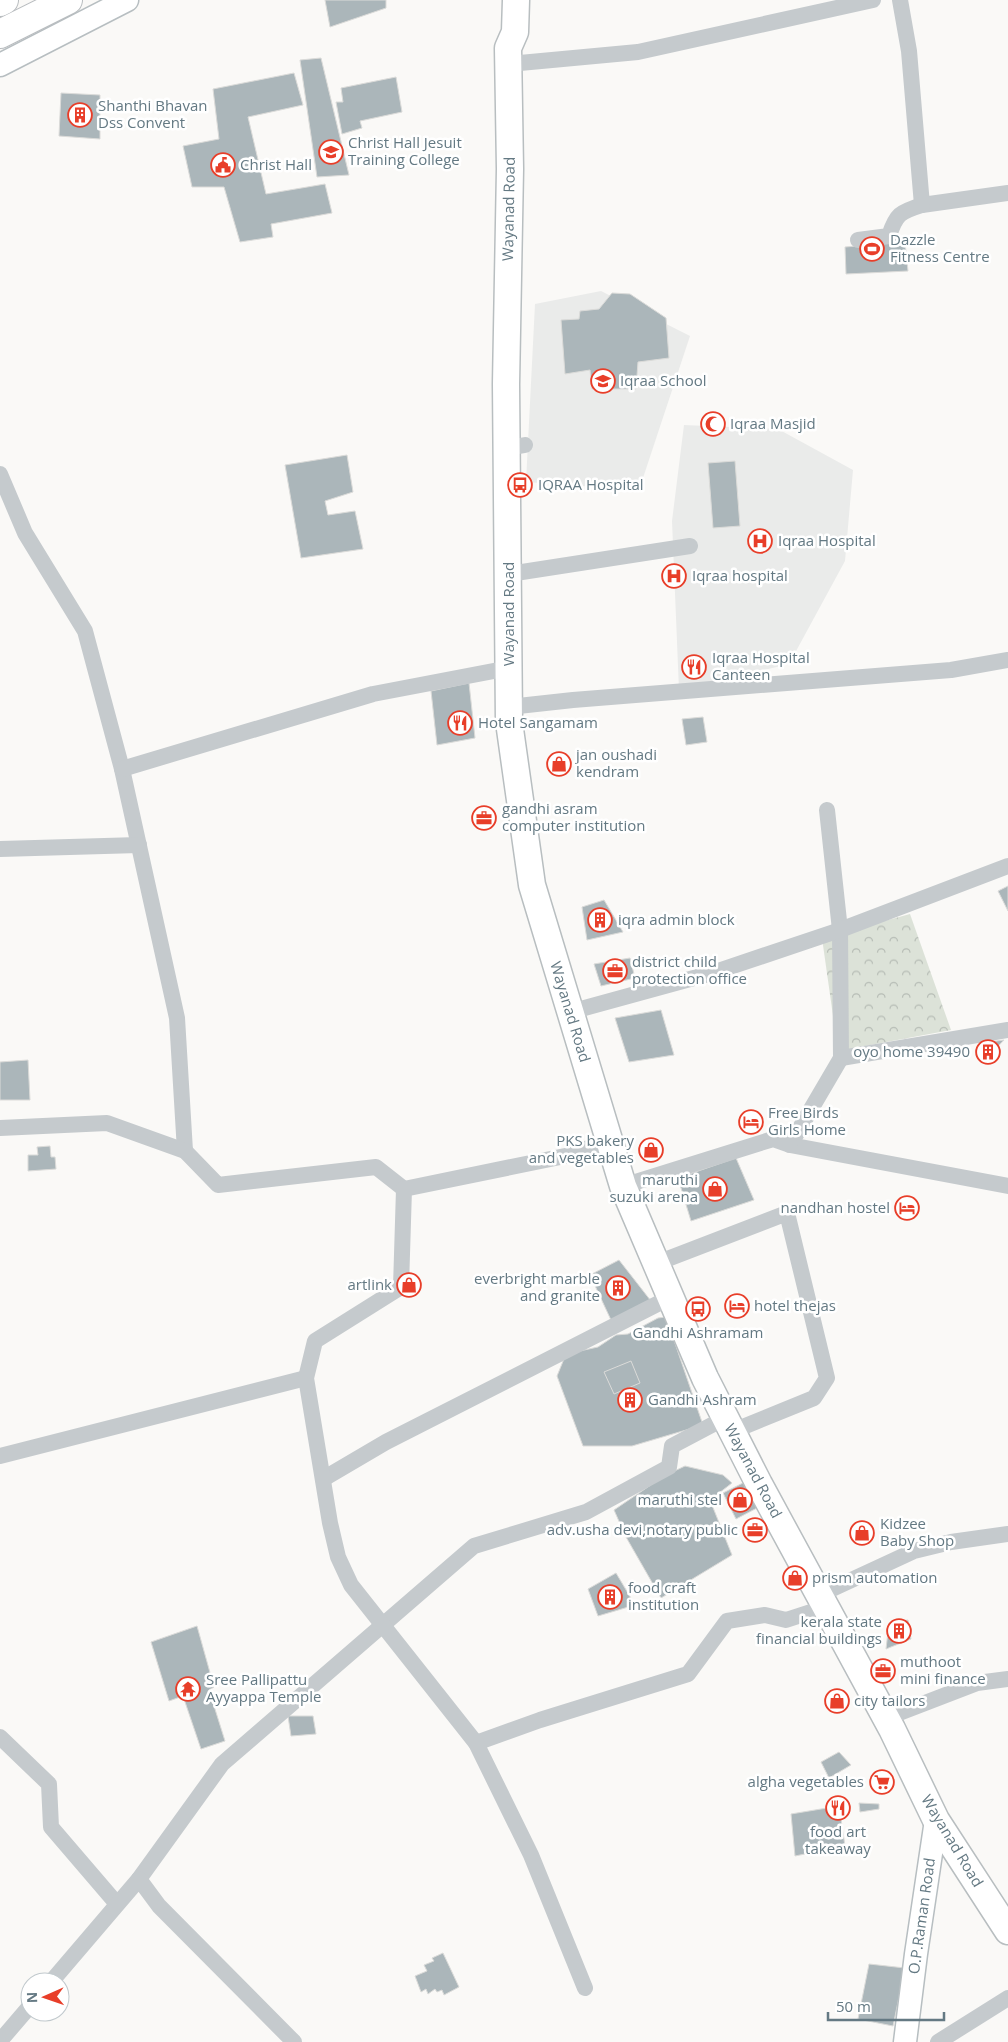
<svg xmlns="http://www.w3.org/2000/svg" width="1008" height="2042" font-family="'Open Sans',sans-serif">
<defs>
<pattern id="park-crowns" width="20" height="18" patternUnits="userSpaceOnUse" patternTransform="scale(1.25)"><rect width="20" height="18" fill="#dce2d8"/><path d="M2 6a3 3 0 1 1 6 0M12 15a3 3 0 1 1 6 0" fill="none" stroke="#b6bcb5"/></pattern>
</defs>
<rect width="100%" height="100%" fill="#faf9f7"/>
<g fill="#eaebea">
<polygon points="601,291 690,336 639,490 526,482 535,304"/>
<polygon points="684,425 778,429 853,470 845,561 789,664 679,690 672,521"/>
</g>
<polygon fill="url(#park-crowns)" points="910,914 951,1030 838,1051 822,938"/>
<g fill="#abb6ba" stroke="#dbdbd9">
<polygon points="325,0 386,0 386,8 330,27"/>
<polygon points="321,58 349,175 317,177 300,60"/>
<polygon points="294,73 303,105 248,117 266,194 325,184 332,213 271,224 273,237 240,242 224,187 192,187 183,146 219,139 213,89"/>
<polygon points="396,77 402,112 360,121 362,128 342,134 336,102 343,102 341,88"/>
<polygon points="61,93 100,95 100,139 59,136"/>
<polygon points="905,242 908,271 846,274 845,247"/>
<polygon points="612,293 630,294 666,318 669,358 638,362 636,389 592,389 590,370 565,374 561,320 579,319 580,311 599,309"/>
<polygon points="347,455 353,492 325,501 328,515 355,511 363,549 301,558 285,465"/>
<polygon points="735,461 740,526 713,528 708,463"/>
<polygon points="469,683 475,738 437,745 431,691"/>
<polygon points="703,717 707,742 686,745 682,719"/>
<polygon points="486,811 491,826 481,825 478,812"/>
<polygon points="1008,886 1008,911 998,891"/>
<polygon points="604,900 623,932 587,940 582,907"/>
<polygon points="630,958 635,978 601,986 594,964"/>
<polygon points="661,1010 674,1055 629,1062 615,1018"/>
<polygon points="1004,1040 984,1061 982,1043"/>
<polygon points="28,1060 30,1100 0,1100 0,1062"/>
<polygon points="50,1146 51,1157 55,1157 56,1169 28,1171 28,1155 38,1155 37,1147"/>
<polygon points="736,1158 754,1200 691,1221 678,1178"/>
<polygon points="619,1260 651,1301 611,1320 590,1275"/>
<polygon points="666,1317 703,1425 632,1446 583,1446 557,1376 566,1354 598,1347 616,1335 628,1334 658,1318"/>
<polygon points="631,1361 640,1383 614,1394 604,1372"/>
<polygon points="685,1466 723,1475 732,1483 710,1500 732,1555 661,1598 626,1537 614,1510 664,1476"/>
<polygon points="743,1483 757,1508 736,1519 723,1493"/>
<polygon points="754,1522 761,1533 756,1537 749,1526"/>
<polygon points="616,1573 635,1605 598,1616 588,1589"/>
<polygon points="908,1620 911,1639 886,1649 889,1623"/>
<polygon points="197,1626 214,1687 209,1690 225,1741 201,1749 183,1696 169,1701 151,1642"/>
<polygon points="288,1716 313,1716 316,1734 291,1736"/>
<polygon points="839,1752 851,1765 829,1778 821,1762"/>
<polygon points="859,1803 879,1804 879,1809 860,1812"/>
<polygon points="839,1806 845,1846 795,1856 791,1814"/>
<polygon points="443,1953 459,1987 444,1995 442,1990 437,1992 435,1989 428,1994 426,1989 421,1992 415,1976 427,1971 424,1965 434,1961 432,1958"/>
<polygon points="869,1964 905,1968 893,2026 858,2019"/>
</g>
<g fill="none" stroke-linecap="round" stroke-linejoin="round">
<g stroke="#b7bec1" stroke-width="25">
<g id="secondary">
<polyline points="0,65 127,0"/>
<polyline points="905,2042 916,1954 936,1820"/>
</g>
</g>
<g stroke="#b8bec0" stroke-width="29">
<polyline id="primary" points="516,0 515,32 508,48 510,169 506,384 509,722 532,885 623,1186 705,1378 759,1484 892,1729 936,1820 1008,1931"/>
</g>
<g stroke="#b8bcbf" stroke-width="30">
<g id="highway">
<polyline points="0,2 4,0"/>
<polyline points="0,34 68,0"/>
</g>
</g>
<g stroke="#c5cacd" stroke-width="16">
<polyline points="900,0 909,51 922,205 1008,193"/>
<polyline points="509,64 638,52 873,0"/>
<path d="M858,240L889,236C896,214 900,212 922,205"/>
<polyline points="507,442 514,447 525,445"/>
<polyline points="0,474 25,533 85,631 122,769 177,1018 185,1151"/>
<polyline points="509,574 690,546"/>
<polyline points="509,707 573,700 951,670 1008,660"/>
<polyline points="122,769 373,694 509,668"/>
<polyline points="827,810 840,930 841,1058 790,1145 1008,1186"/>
<polyline points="0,849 139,845"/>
<polyline points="570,1012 712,973 840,930 1008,866"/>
<polyline points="841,1058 1008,1030"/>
<polyline points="0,1128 107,1123 185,1151 218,1185 376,1167 404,1189"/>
<polyline points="623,1186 773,1139 790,1145"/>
<polyline points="657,1263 787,1213 827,1378 814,1398 733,1431"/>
<polyline points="0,1456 306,1378"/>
<polyline points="323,1479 386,1442 671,1297"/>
<polyline points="819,1595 914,1551 951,1542 1008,1534"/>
<polyline points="886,1718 977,1683 1008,1679"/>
<polyline points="0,1737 49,1784 51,1827 117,1904"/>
<polyline points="476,1743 540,1720 688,1674 727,1621 765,1615 786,1620 826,1607"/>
<polyline points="139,1879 222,1764 474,1546 586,1512 669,1467 672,1446 725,1418"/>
<polyline points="51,1982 139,1879 159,1906 294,2042"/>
<polyline points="585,1988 531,1855 476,1743 351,1585 338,1557 330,1523 306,1378 315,1341 401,1287 404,1189 570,1155 609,1140"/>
<polyline points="0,2041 30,2006"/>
<polyline points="938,2042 1008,1998"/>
</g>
<use href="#secondary" stroke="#fff" stroke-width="22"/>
<use href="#primary" stroke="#fff" stroke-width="26"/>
<use href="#highway" stroke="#fff" stroke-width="28"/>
</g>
<defs>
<g id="building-ring" transform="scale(1.25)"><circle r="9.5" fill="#fff" stroke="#e83e29" stroke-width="1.5"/><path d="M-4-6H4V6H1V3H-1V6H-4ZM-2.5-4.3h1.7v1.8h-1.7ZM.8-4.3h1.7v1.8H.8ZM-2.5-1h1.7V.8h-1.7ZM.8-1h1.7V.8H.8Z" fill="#e83e29"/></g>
<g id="university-ring" transform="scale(1.25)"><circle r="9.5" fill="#fff" stroke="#e83e29" stroke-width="1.5"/><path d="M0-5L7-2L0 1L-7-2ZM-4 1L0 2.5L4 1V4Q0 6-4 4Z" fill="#e83e29"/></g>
<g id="civic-ring" transform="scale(1.25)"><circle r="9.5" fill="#fff" stroke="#e83e29" stroke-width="1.5"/><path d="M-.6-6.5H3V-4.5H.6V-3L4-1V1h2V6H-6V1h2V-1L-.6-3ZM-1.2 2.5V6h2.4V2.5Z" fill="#e83e29"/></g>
<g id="stadium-ring" transform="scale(1.25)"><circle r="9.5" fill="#fff" stroke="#e83e29" stroke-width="1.5"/><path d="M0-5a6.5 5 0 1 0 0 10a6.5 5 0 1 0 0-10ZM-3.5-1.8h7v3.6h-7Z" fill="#e83e29"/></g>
<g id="school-ring" transform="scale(1.25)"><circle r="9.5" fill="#fff" stroke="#e83e29" stroke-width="1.5"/><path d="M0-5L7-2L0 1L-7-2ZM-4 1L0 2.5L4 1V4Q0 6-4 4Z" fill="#e83e29"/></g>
<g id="mosque-ring" transform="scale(1.25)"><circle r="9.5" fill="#fff" stroke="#e83e29" stroke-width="1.5"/><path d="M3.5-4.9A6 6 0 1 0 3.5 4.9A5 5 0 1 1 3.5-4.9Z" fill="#e83e29"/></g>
<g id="bus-ring" transform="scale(1.25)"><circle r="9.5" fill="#fff" stroke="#e83e29" stroke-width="1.5"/><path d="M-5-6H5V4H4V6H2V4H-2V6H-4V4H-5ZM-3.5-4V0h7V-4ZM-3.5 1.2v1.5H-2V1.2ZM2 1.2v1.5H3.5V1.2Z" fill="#e83e29"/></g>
<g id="hospital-ring" transform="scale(1.25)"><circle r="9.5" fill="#fff" stroke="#e83e29" stroke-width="1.5"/><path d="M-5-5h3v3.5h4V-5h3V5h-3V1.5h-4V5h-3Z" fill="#e83e29"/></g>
<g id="restaurant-ring" transform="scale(1.25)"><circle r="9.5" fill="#fff" stroke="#e83e29" stroke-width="1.5"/><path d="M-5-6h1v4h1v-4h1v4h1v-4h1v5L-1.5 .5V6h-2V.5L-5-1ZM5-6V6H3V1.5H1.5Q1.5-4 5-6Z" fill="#e83e29"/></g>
<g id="shop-ring" transform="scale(1.25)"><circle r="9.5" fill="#fff" stroke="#e83e29" stroke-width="1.5"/><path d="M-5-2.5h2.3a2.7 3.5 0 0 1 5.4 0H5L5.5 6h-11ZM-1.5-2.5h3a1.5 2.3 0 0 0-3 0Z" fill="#e83e29"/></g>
<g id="office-ring" transform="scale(1.25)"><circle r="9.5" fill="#fff" stroke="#e83e29" stroke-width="1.5"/><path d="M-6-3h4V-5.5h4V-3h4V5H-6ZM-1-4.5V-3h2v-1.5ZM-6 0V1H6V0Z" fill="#e83e29"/></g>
<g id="hotel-ring" transform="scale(1.25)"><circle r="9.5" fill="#fff" stroke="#e83e29" stroke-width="1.5"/><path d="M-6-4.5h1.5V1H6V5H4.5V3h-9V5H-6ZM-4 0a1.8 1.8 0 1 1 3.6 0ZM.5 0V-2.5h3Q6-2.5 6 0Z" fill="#e83e29"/></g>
<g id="temple-ring" transform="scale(1.25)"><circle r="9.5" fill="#fff" stroke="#e83e29" stroke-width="1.5"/><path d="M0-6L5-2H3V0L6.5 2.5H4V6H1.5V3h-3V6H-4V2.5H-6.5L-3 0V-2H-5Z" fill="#e83e29"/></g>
<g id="supermarket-ring" transform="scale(1.25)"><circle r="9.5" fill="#fff" stroke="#e83e29" stroke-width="1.5"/><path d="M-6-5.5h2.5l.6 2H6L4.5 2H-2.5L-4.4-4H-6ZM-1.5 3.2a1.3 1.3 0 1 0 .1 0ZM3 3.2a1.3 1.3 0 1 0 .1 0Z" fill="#e83e29"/></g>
</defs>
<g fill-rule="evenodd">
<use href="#building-ring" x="80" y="115"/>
<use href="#university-ring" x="331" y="152"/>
<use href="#civic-ring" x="223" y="165"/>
<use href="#stadium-ring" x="872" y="249"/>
<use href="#school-ring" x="603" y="381"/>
<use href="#mosque-ring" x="713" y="424"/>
<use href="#bus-ring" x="520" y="485"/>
<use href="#hospital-ring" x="760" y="541"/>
<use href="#hospital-ring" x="674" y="576"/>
<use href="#restaurant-ring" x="694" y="667"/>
<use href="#restaurant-ring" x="460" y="723"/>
<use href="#shop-ring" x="559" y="764"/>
<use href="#office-ring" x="484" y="818"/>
<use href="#building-ring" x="600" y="920"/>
<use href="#office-ring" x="615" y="971"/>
<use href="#building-ring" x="988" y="1052"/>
<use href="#hotel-ring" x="751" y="1122"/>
<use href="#shop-ring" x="651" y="1150"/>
<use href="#shop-ring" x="715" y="1189"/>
<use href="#hotel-ring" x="907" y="1208"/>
<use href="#shop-ring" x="409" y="1285"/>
<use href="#building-ring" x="618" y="1288"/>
<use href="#hotel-ring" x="737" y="1306"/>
<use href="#bus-ring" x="698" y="1309"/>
<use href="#building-ring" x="630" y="1400"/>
<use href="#shop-ring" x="740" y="1500"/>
<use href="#office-ring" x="755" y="1530"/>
<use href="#shop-ring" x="862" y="1533"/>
<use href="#shop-ring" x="795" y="1578"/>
<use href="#building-ring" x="610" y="1597"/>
<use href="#building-ring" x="899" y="1631"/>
<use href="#office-ring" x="883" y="1671"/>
<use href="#temple-ring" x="188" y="1689"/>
<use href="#shop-ring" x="837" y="1701"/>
<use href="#supermarket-ring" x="882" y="1782"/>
<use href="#restaurant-ring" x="838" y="1808"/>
</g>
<g text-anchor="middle" stroke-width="5" stroke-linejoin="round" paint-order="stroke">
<g font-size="15" fill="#647983" stroke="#fff" text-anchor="start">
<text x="98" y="111">Shanthi Bhavan<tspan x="98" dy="17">Dss Convent</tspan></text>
<text x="348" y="148">Christ Hall Jesuit<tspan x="348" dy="17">Training College</tspan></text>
<text x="240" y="170">Christ Hall</text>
<text x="890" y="245">Dazzle<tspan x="890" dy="17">Fitness Centre</tspan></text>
<text x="620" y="386">Iqraa School</text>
<text x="730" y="429">Iqraa Masjid</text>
<text x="538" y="490">IQRAA Hospital</text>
<text x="778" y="546">Iqraa Hospital</text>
<text x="692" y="581">Iqraa hospital</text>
<text x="712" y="663">Iqraa Hospital<tspan x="712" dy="17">Canteen</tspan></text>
<text x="478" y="728">Hotel Sangamam</text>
<text x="576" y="760">jan oushadi<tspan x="576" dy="17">kendram</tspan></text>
<text x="502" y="814">gandhi asram<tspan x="502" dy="17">computer institution</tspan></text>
<text x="618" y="925">iqra admin block</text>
<text x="632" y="967">district child<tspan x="632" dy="17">protection office</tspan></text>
<text x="970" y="1057" text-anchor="end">oyo home 39490</text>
<text x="768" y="1118">Free Birds<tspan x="768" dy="17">Girls Home</tspan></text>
<text x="634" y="1146" text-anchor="end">PKS bakery<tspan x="634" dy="17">and vegetables</tspan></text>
<text x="698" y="1185" text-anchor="end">maruthi<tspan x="698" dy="17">suzuki arena</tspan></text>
<text x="890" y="1213" text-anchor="end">nandhan hostel</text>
<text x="600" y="1284" text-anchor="end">everbright marble<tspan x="600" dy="17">and granite</tspan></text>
<text x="392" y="1290" text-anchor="end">artlink</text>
<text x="754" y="1311">hotel thejas</text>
<text x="698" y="1338" text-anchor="middle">Gandhi Ashramam</text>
<text x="648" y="1405">Gandhi Ashram</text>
<text x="722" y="1505" text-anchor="end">maruthi stel</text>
<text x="880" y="1529">Kidzee<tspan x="880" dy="17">Baby Shop</tspan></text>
<text x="738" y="1535" text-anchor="end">adv.usha devi,notary public</text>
<text x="812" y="1583">prism automation</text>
<text x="628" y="1593">food craft<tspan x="628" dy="17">institution</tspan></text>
<text x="882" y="1627" text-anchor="end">kerala state<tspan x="882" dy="17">financial buildings</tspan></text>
<text x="900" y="1667">muthoot<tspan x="900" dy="17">mini finance</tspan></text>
<text x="206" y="1685">Sree Pallipattu<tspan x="206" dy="17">Ayyappa Temple</tspan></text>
<text x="854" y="1706">city tailors</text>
<text x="864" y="1787" text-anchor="end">algha vegetables</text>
<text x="838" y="1837" text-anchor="middle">food art<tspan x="838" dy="17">takeaway</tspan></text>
</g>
<g font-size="15" fill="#647983" stroke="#fff">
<text transform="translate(509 209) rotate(-89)" y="5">Wayanad Road</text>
<text transform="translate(509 614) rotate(-90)" y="5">Wayanad Road</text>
<text transform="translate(570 1012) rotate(73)" y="5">Wayanad Road</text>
<text transform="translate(753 1471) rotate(62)" y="5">Wayanad Road</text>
<text transform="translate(952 1841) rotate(59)" y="5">Wayanad Road</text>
<text transform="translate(922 1916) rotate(-82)" y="5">O.P.Raman Road</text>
</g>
</g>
<g transform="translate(45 1997) rotate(268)"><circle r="24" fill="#ffffff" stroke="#c1c9cd"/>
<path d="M0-4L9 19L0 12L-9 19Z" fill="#e83e29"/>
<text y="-8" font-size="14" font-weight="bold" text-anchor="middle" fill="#647983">N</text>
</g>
<path d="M828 2012v8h116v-8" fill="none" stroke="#647983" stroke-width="2.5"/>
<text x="836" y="2012" font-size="15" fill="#647983" stroke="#ffffff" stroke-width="4" paint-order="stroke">50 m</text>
</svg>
